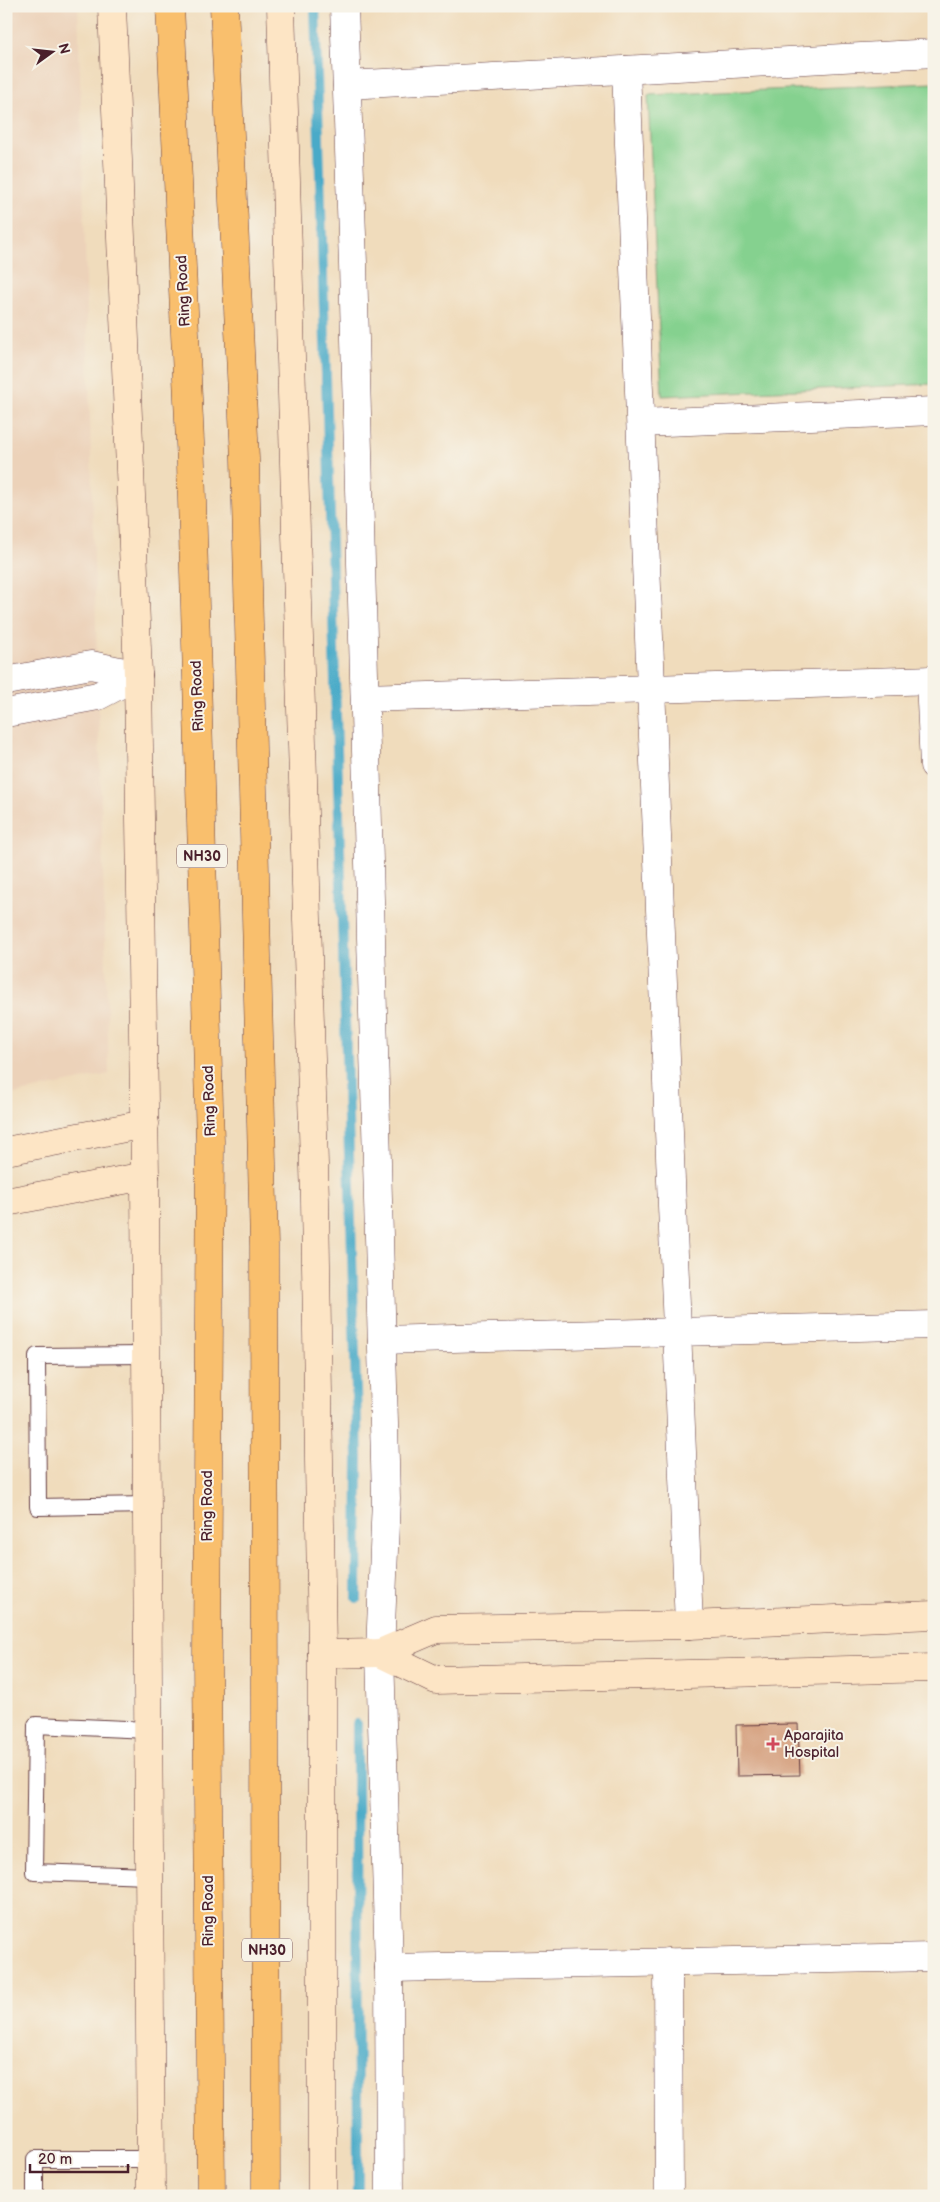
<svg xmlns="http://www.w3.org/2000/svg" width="940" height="2202" font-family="'Balsamiq Sans',sans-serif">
<rect width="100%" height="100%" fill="#f7f3e8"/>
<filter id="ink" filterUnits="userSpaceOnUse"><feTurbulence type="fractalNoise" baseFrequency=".02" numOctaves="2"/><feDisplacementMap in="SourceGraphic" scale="10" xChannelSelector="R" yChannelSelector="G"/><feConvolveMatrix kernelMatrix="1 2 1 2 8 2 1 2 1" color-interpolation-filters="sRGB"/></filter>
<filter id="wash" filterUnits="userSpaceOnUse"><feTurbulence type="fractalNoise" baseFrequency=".0096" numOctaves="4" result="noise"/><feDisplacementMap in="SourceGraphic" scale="20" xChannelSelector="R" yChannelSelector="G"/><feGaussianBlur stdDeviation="1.12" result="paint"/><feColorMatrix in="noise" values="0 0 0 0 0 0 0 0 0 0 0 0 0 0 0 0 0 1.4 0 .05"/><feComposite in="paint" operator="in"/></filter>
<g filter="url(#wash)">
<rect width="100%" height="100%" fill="#f0dcbc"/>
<polygon fill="#ecd2b9" points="6,6 78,6 109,1074 6,1096"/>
<polygon fill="#85d18f" stroke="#68785d" points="934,83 934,384 662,396 648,95"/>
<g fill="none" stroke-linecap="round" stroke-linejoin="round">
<g stroke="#49aac8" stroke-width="10">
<polyline points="315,6 358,1457 357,1598"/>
<polyline points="357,1724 358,2196"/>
</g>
</g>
<g id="blocks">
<polygon fill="#d7a484" points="798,1724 800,1775 737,1776 736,1725"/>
</g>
</g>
<g filter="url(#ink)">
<use href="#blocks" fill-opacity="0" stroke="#633b41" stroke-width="1"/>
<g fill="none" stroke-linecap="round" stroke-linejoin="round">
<g stroke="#633b41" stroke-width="18">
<g id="lane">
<polyline points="146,1355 37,1356 38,1507 147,1505"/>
<polyline points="148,1730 36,1725 34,1872 149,1876"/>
<polyline points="35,2196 35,2159 151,2159"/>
</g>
</g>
<g stroke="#633b41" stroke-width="29">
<g id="street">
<polyline points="344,6 353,264 386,1498 380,1653 389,1968 390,2196"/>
<polyline points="626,70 689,1625"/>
<polyline points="347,85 934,53"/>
<polyline points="641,423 934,411"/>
<polyline points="930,680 934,765"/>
<polyline points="6,681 91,665 138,675"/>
<polyline points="365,698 934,680"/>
<polyline points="6,713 98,696 138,675"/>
<polyline points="382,1340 934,1325"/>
<polyline points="668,1962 669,2196"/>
<polyline points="389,1968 934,1957"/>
</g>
</g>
<g stroke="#633b41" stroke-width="29">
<g id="secondary">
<polyline points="112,6 138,675 145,1176 151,2196"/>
<polyline points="281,6 315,1200 322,1654 322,2196"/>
<polyline points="6,1151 145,1124"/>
<polyline points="6,1202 145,1176"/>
<polyline points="380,1653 436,1680 934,1668"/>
<polyline points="322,1654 380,1653 436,1629 689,1625 934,1615"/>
</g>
</g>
<g stroke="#633b41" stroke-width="29">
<g id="highway">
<polyline points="170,6 191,464 210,1142 207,1658 211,2196"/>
<polyline points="224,6 245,459 264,1246 266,2196"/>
</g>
</g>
<use href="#lane" stroke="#fff" stroke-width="16"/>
<use href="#street" stroke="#fff" stroke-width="28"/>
<use href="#secondary" stroke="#fde5c5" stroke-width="28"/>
<use href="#highway" stroke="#f9bf6d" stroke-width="28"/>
</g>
</g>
<path fill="#d1495b" stroke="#f7f3e8" stroke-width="2" d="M770.5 1736.5h5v5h5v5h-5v5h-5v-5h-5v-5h5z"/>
<g text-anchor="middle" stroke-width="4" stroke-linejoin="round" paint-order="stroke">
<g fill="#f7f3e8" stroke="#7e5f64" stroke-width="1">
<rect x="177" y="844.5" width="50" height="23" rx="4"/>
<rect x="242" y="1938.5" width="50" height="23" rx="4"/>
</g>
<g font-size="14" font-weight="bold" fill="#4a1f2b">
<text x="202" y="861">NH30</text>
<text x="267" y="1955">NH30</text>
</g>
<g font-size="15" fill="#4a1f2b" stroke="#f7f3e8">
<text transform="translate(183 291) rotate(-93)" y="5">Ring Road</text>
<text transform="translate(197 696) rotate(-92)" y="5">Ring Road</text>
<text transform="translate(209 1101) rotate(-92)" y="5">Ring Road</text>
<text transform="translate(207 1506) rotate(-90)" y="5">Ring Road</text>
<text transform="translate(208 1911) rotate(-90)" y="5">Ring Road</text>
</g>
<g font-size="15" fill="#4a1f2b" stroke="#f7f3e8" text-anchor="start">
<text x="784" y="1740">Aparajita<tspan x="784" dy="17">Hospital</tspan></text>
</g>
</g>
<rect width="940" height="2202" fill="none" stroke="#f7f3e8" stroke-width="25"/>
<g transform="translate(52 52) rotate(75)" stroke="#f7f3e8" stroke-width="4" paint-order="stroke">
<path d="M0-4L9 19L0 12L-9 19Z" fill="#4a1f2b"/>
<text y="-8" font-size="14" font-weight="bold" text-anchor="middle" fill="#4a1f2b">N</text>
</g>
<path d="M30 2164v8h98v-8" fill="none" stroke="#4a1f2b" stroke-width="2.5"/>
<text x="38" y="2164" font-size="15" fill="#4a1f2b" stroke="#f7f3e8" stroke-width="4" paint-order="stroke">20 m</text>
</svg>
